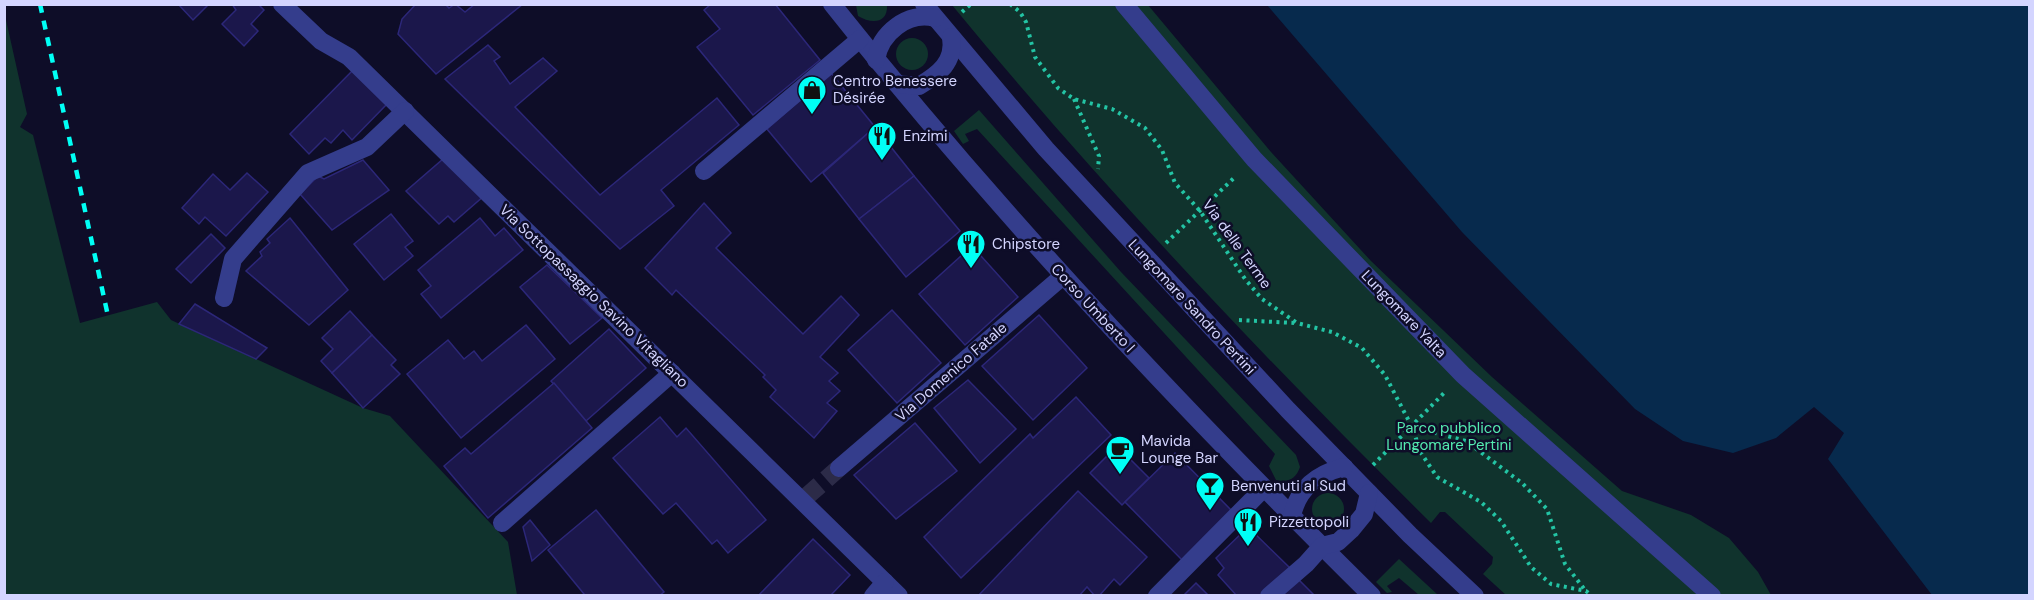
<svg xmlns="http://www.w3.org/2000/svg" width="2034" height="600" font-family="'DM Sans',sans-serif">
<rect width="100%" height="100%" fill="#0e0d28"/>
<g fill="#10332d">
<path d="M856,5H887C888,24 871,24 858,16Z"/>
<path d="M952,5H1148L1271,152L1371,261L1492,377L1622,491L1691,515L1729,538L1758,572L1771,595H1506L1483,574L1492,564L1493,557L1445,512H1440L1431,523C1264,358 1101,186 952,5Z"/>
<polygon points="4,11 27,114 20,127 33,135 80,323 157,302 171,320 363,408 390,416 508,542 517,595 5,595"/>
<circle cx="912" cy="54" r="16"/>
<path d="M979,110L1121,272L1296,455L1300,467C1296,479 1288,483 1276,480L1269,466L1275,454L977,129L965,134L969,141L963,144L954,131Z"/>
<circle cx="1328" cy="509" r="16"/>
<polygon points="1399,559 1438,595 1419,595 1399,578 1387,586 1392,592 1387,593 1376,582"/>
</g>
<polygon fill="#072a4d" points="1267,5 2029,5 2029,595 1932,595 1828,459 1844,433 1814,407 1776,438 1733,453 1683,441 1635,409 1462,232"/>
<g fill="#1b174b" stroke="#2c2779" stroke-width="1.5">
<polygon points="178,4 209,4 193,20"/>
<polygon points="258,4 264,10 251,24 258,31 244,46 222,24 236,10 232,4"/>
<polygon points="416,4 445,4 449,8 455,4 465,12 475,4 523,4 436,74 398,34 402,19"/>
<polygon points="711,4 775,4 820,60 753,115 697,47 720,29 704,10"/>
<polygon points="488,45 500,57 494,61 510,84 543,58 557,71 515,107 600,195 717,98 739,125 661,190 674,206 620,249 445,79"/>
<polygon points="353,70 387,104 352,140 343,130 331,143 325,138 309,154 290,134"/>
<polygon points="831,73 875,127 811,182 767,129"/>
<polygon points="875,127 914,176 859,219 823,173"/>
<polygon points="443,159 485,195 454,222 448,216 439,224 406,191"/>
<polygon points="363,160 389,190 332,230 300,194 318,176 324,179"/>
<polygon points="247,173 268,192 226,236 205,217 199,224 182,208 213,174 230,190"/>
<polygon points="914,176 960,231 906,277 859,219"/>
<polygon points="704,203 731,233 716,248 803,334 841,296 859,315 820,357 838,373 829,381 840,391 827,403 837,411 814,438 770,397 776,390 763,377 765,375 676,290 672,295 645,268"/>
<polygon points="391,214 413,241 405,247 413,256 384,280 354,244"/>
<polygon points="290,218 348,290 309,325 246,271 262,256 260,252 270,243 267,239"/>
<polygon points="480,218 495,236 504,228 523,250 441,318 421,294 431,286 418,270"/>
<polygon points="211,234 225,248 191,283 176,269"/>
<polygon points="972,246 1018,297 965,345 919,294"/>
<polygon points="547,265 602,318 570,344 520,287"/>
<polygon points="195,304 267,348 256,359 179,324"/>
<polygon points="892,310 941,363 897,403 848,350"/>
<polygon points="350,311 372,335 332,373 321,361 333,349 322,338"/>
<polygon points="1039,315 1087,368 1033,420 982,366"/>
<polygon points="526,325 555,359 461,438 407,374 448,340 464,359 474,351 482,361"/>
<polygon points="609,329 646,368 586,421 551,381"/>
<polygon points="372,335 396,360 391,365 400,374 363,408 332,373"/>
<polygon points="968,380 1016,429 980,463 934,408"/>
<polygon points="554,383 592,428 488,518 444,466 465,448 471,454"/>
<polygon points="1076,397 1111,435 961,578 924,537 1030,434 1033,438"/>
<polygon points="660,417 677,437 686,428 766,520 728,553 717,540 712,544 676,503 663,514 613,458"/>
<polygon points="915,423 957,471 896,519 854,475"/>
<polygon points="1117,446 1149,478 1122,505 1090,473"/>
<polygon points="1175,453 1232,511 1182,560 1125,502"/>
<polygon points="1078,491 1147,557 1120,585 1114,579 1099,596 1095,596 1087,587 1079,596 978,596"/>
<polygon points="596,510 664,592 659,596 582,596 584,594 548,550"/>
<polygon points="530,520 550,545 532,561 523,527"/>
<polygon points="1248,527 1292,570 1260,596 1237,596 1218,575 1224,568 1216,558"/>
<polygon points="813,539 850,575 830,596 758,596"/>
<polygon points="1298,579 1315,596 1278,596"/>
<polygon points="1196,583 1209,596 1183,596"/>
</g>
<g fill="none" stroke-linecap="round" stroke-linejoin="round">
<polyline stroke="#2c2b48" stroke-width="18" stroke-dasharray="18 9" stroke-linecap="butt" points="806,497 839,468"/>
<g stroke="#23c4a4" stroke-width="4" stroke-dasharray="3 4.5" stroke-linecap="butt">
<polyline points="352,4 353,4"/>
<polyline points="1010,4 1020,12 1026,22 1035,57 1058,88 1074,99 1112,109 1145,128 1162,150 1175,183 1200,211 1245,279 1262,299 1297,323 1332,332 1362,348 1385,375 1412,427 1421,453 1437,477 1481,502 1501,521 1531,567 1551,584 1586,591 1592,596"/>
<polyline points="962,12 971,4"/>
<polyline points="1074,99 1099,156 1098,169"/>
<polyline points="1166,243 1236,176"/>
<polyline points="1239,320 1294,323"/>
<polyline points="1412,427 1466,441 1522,483 1547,509 1565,564 1585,590"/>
<polyline points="1373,465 1446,391"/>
</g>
<g stroke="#343d8c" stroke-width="18">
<polyline points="282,4 321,41 349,57 899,596"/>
<path d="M832,4C998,213 1182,408 1372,596"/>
<polyline points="924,4 1046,149 1288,410 1410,535 1475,596"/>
<polyline points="1124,4 1254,159 1463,375 1712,596"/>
<path d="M876,60C880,33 908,11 935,18"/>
<path d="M897,84L919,86C939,74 955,62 951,37"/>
<polyline points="704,171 860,39"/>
<polyline points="224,298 233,259 308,173 367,147 405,111"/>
<polyline points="839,468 1063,276"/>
<path d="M1292,516C1298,488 1317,474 1344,467"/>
<polyline points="502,523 672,373"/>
<polyline points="873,596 885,582"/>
<polyline points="1157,596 1264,488"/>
<polyline points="1269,596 1306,564 1322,546 1338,542 1351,530 1364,514 1369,493"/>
</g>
<polyline stroke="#00fff5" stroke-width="4.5" stroke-dasharray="9 8" stroke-linecap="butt" points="40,4 108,316"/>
</g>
<defs>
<g id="shop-pin" transform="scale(1.5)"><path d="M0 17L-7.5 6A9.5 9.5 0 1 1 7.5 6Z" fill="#00fff5" stroke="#0e0d28"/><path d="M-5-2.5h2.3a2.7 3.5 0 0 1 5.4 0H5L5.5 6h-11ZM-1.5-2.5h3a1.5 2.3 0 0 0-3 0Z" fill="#111"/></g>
<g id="restaurant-pin" transform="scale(1.5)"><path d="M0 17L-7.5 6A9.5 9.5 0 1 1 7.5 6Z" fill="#00fff5" stroke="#0e0d28"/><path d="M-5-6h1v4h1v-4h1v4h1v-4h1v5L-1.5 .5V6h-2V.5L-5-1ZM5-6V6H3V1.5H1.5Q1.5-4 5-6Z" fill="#111"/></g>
<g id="cafe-pin" transform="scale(1.5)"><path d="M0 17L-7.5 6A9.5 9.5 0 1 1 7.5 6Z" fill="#00fff5" stroke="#0e0d28"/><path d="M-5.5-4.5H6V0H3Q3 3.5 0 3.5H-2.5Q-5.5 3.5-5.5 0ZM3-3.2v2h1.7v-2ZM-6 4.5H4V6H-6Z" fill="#111"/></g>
<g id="bar-pin" transform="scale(1.5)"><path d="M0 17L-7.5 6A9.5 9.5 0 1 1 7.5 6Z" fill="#00fff5" stroke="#0e0d28"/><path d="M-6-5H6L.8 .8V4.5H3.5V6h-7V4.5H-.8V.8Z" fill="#111"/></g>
</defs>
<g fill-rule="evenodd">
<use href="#shop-pin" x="812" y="90"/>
<use href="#restaurant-pin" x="882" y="136"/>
<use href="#restaurant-pin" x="971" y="244"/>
<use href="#cafe-pin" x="1120" y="450"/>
<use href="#bar-pin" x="1210" y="486"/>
<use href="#restaurant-pin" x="1248" y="522"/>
</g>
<g text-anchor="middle" stroke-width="5" stroke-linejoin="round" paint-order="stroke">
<g font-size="15" fill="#d4d5ff" stroke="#0e0d28" text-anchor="start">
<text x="833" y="86">Centro Benessere<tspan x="833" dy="17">Désirée</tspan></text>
<text x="903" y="141">Enzimi</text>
<text x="992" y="249">Chipstore</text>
<text x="1141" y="446">Mavida<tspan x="1141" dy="17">Lounge Bar</tspan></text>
<text x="1231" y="491">Benvenuti al Sud</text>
<text x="1269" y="527">Pizzettopoli</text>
</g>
<g font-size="15" fill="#d4d5ff" stroke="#0e0d28">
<text transform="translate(1237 244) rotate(54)" y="5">Via delle Terme</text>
<text transform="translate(594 296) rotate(44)" y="5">Via Sottopassaggio Savino Vitagliano</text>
<text transform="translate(1192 307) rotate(47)" y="5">Lungomare Sandro Pertini</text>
<text transform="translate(1093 308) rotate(47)" y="5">Corso Umberto I</text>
<text transform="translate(1404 314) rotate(46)" y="5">Lungomare Yalta</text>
<text transform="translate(951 372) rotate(-41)" y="5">Via Domenico Fatale</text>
</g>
<g font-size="15" fill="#54ebb0" stroke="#0e0d28">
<text x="1449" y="433">Parco pubblico<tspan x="1449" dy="17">Lungomare Pertini</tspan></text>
</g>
</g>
<rect width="2034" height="600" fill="none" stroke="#d4d5ff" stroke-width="12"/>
</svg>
